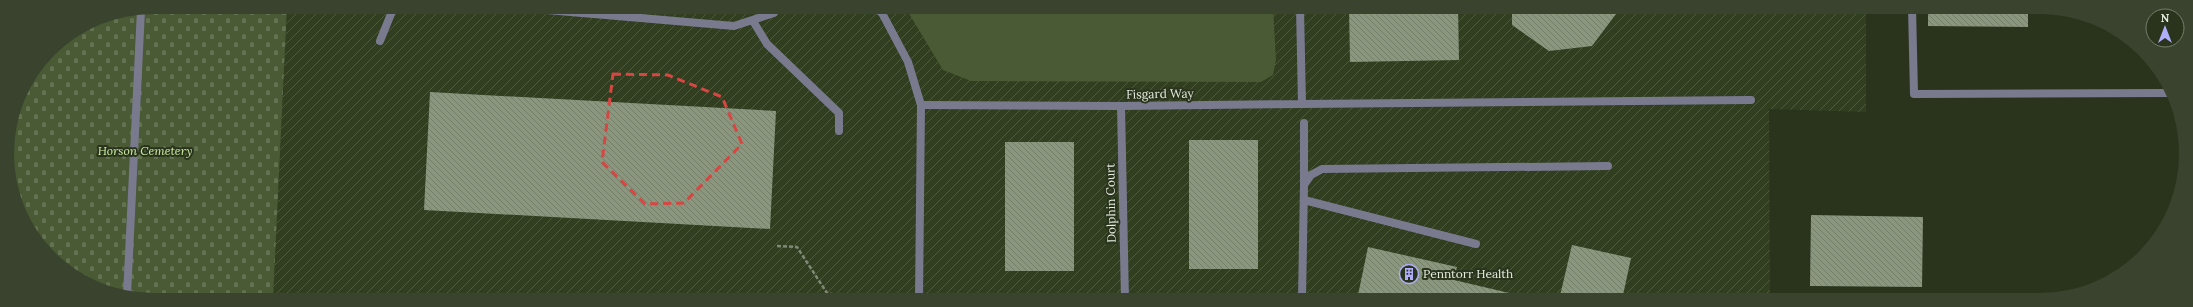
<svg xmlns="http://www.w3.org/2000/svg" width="2193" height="307" font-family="Lora,serif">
<defs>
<pattern id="industrial-furrows" width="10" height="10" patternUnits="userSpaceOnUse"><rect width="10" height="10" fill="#313e20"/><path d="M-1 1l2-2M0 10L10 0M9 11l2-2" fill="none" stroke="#4f5a40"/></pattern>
<pattern id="cemetery-stones" width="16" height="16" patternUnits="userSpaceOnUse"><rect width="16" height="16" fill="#495a34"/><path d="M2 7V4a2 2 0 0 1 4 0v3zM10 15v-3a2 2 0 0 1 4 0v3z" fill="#637251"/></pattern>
<pattern id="building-back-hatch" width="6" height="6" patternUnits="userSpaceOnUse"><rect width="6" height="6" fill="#8a977d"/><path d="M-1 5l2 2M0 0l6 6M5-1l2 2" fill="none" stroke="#757f6c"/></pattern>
</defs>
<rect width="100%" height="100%" fill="#2a341d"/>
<polygon fill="url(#industrial-furrows)" points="287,7 1866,7 1866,112 1769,109 1770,300 273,300"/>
<polygon fill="#495a34" points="905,7 1273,7 1276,60 1273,75 1261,82 971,81 943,70"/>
<polygon fill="url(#cemetery-stones)" points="154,7 287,7 273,300 144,300 89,285 43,250 15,200 7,144 18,97 50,50 98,18"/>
<g fill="url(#building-back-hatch)">
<polygon points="1349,7 1458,7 1459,60 1350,62"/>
<polygon points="1512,7 1615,7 1616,14 1592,46 1549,51 1512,25"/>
<polygon points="1928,7 2028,7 2028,27 1928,26"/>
<polygon points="430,92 776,111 770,229 424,210"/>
<rect x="1189" y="140" width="69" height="129"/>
<rect x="1005" y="142" width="69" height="129"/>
<polygon points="1811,215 1923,217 1922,287 1810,286"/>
<polygon points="1572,245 1631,258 1622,300 1559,300"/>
<polygon points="1368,247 1457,267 1454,280 1539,300 1357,300"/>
</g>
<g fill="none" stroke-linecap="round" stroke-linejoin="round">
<polyline stroke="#818976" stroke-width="2.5" stroke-dasharray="4 2" stroke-linecap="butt" points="777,246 797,247 827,293 859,300"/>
<g stroke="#7a7a8f" stroke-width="8">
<polyline points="512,7 734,26 774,13 777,7"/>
<polyline points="874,7 882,13 908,62 921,105 919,300"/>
<polyline points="1912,7 1914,94 2170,93"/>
<polyline points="753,21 767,44 839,113 839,131"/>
<polyline points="380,41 393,9 399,7"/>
<polyline points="1302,104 1751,100"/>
<polyline points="921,105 1121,106 1302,104 1300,7"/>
<polyline points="1121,106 1125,300"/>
<polyline points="1304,123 1304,185"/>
<polyline points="1304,200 1476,244"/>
<polyline points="127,295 141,10"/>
<polyline points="1302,300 1304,185 1311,175 1322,169 1608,166"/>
</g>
</g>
<path fill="none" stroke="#d84643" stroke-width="3" stroke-dasharray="8 5" stroke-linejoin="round" d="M613,74L668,75L722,97L742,144L684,203L645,204L602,162Z"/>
<defs>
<g id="building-ring" transform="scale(1)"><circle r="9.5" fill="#2a341d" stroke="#b0adfa" stroke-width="1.5"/><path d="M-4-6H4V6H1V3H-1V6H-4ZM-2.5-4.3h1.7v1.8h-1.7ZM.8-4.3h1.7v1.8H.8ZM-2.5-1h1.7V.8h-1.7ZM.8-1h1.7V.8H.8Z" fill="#b0adfa"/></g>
</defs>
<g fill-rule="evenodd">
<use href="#building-ring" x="1409" y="274"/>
</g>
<g text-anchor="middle" stroke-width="4" stroke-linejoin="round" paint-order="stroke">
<g font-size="12" fill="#e6eddf" stroke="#2a341d">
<text transform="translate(1160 94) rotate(-1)" y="4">Fisgard Way</text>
<text transform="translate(1111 203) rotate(-91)" y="4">Dolphin Court</text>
</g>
<g font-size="12" font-style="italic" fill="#cbeda3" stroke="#2a341d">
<text x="145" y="155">Horson Cemetery</text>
</g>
<g font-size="12" fill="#e6eddf" stroke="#2a341d" text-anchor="start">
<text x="1423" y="278">Penntorr Health</text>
</g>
</g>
<path d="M0 0H2193V307H0ZM153 14H2040A139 139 0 0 1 2179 153V154A139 139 0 0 1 2040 293H153A139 139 0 0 1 14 154V153A139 139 0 0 1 153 14Z" fill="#39432d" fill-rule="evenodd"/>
<g transform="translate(2165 28)"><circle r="19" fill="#2a341d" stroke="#757e6b"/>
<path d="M0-3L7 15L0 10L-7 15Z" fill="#b0adfa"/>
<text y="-6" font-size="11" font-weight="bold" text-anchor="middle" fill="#e6eddf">N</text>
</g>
</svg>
